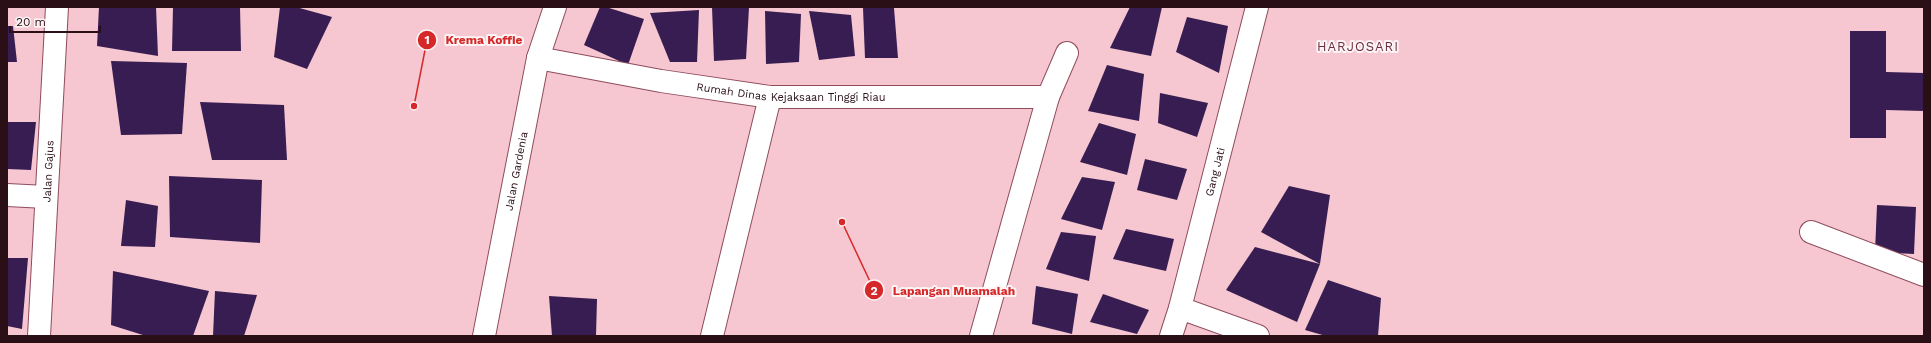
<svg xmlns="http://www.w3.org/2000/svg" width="1931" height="343" font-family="'Work Sans',sans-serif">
<rect width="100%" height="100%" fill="#f7c7d1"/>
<g fill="#371d51">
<polygon points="99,7 156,7 158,56 97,46"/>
<polygon points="173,7 240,7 241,51 172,51"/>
<polygon points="280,7 296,7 332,17 307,69 274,57"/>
<polygon points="600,7 606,7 644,19 628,65 584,45"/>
<polygon points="712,7 749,8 746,59 714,61"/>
<polygon points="1130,7 1162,7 1151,56 1110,48"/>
<polygon points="863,8 894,8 898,58 865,58"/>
<polygon points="699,10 697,62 670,62 650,13"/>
<polygon points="765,11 801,14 799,62 766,64"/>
<polygon points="809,11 851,15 855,56 819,60"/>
<polygon points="1187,17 1228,26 1219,73 1176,52"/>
<polygon points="7,26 13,26 17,62 7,62"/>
<polygon points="1850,31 1886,31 1886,72 1924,73 1924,111 1886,110 1886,138 1850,138"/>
<polygon points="111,61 187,63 182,134 121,135"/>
<polygon points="1107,65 1144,74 1139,121 1088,111"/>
<polygon points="1160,93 1208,103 1197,137 1158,123"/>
<polygon points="200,102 284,105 287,160 212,160"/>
<polygon points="7,122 36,122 31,170 7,169"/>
<polygon points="1099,123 1136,134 1127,175 1080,162"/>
<polygon points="1145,159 1187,169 1177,200 1137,190"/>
<polygon points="169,176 262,180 260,243 170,237"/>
<polygon points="1082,177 1115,182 1102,230 1061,219"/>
<polygon points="1289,186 1330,195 1320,264 1261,232"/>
<polygon points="126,200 158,206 155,247 121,246"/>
<polygon points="1877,205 1916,207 1914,254 1875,252"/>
<polygon points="1126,229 1174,239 1166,271 1113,259"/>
<polygon points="1061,232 1096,236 1089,281 1046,269"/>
<polygon points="1255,247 1320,264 1297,322 1226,290"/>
<polygon points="7,258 28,258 22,329 7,326"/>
<polygon points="113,271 209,291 193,336 146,336 111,325"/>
<polygon points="1328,280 1381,298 1378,336 1326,336 1305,330"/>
<polygon points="1036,286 1078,294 1072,334 1032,324"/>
<polygon points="215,291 257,295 244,336 213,336"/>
<polygon points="1103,294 1149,310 1137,334 1090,322"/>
<polygon points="549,296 597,299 596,336 552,336"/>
</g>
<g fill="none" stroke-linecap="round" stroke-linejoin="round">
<g stroke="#8f4c5d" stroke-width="24">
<g id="street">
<path id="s1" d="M538,58L661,81L770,97H1048"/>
<polyline points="7,195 46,197"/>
<polyline points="1811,232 1924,275"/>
<polyline points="1180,308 1258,336"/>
<path id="s2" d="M39,336L57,7"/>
<polyline points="712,336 770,97"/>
<polyline points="981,336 1048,97 1067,53"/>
<path id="s3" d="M1171,336L1180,308L1257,7"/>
</g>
</g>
<g stroke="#8f4c5d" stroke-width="24">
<g id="secondary">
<path id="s4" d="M484,336L538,58L555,7"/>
</g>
</g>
<use href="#street" stroke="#fff" stroke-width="22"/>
<use href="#secondary" stroke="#fff" stroke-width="22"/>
</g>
<g text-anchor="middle" stroke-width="4" stroke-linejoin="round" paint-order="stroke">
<g font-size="11" fill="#2a0f16" stroke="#fdf4f6">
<text dy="4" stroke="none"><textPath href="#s1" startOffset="256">Rumah Dinas Kejaksaan Tinggi Riau</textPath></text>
<text dy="4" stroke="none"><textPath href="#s4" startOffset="168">Jalan Gardenia</textPath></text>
<text dy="4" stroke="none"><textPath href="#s2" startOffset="165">Jalan Gajus</textPath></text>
<text dy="4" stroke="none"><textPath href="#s3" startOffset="170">Gang Jati</textPath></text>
</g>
<g font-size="13" letter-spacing="1" fill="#6b2c3e" stroke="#fdf4f6">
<text x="1358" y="51">HARJOSARI</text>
</g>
</g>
<path fill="none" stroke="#d62828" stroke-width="1.5" d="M414 106L427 40M842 222L874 290"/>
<g fill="#d62828" stroke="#fdf4f6" stroke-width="1.5">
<circle cx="414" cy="106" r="4"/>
<circle cx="842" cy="222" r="4"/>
<circle cx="427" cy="40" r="10"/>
<circle cx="874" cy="290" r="10"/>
</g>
<g font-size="12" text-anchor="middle" font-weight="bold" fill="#fff">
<text x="427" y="44">1</text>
<text x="874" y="295">2</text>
</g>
<g font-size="12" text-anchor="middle" font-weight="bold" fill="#d62828" stroke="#fdf4f6" stroke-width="4" stroke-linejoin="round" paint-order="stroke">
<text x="484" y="44">Krema Koffie</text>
<text x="954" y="295">Lapangan Muamalah</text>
</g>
<rect width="1931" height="343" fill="none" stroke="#2a0f16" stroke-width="16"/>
<path d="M10 26v6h90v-6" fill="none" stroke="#2a0f16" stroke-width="2"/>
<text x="16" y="26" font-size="12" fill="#2a0f16" stroke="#fdf4f6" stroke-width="3" paint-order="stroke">20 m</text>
</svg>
